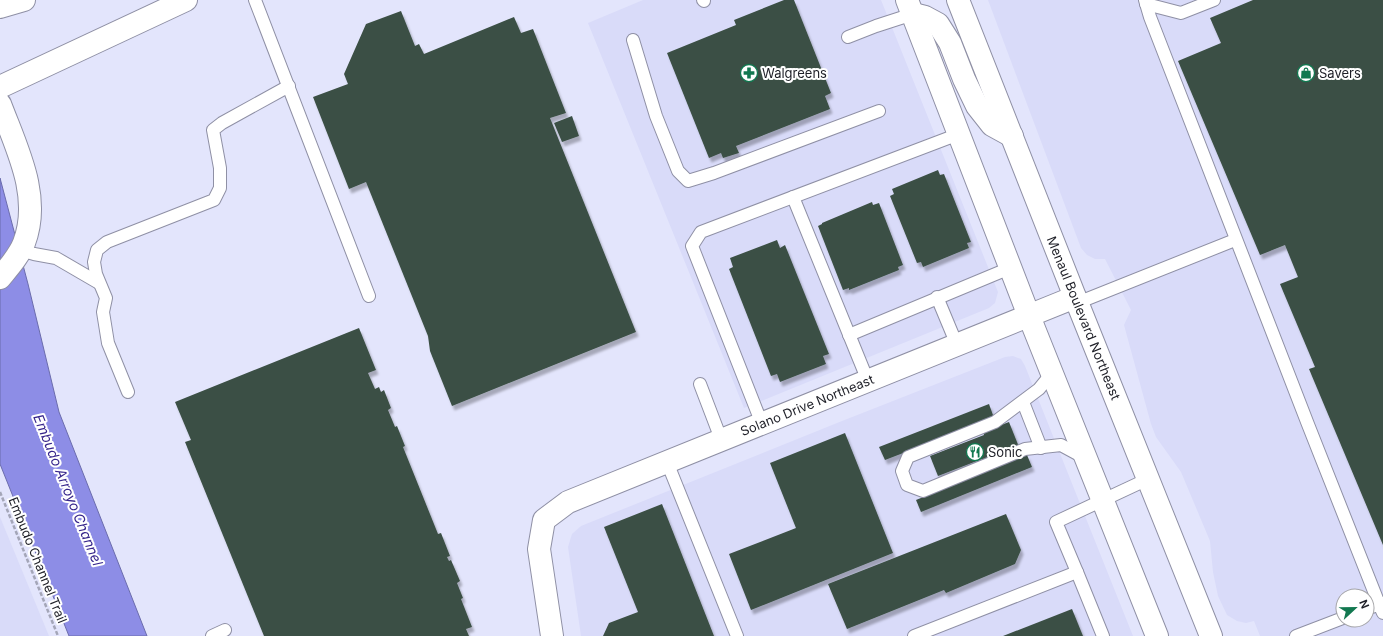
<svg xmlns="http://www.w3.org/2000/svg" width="1383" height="636" font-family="Inter,sans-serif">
<defs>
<filter id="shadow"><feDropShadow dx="2.5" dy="4.5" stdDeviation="1" flood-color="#0004"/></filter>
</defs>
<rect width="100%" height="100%" fill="#e3e5fc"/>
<g fill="#d9dbf9" fill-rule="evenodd">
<polygon points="643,0 881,0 998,292 995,303 989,308 744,408 588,23"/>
<path d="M988,0H1383V636H1260L1254,621L1246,623L1237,621L1227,615L1218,596L1213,572L1210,541L1181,472L1156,437L1151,424L1124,325L1131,310L1105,259H1095L1087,255L1081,248ZM1343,596H1367V620H1343Z"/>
<polygon points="1013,356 1021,359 1025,366 1133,636 581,636 568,547 572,534 581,526 842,421 1005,357"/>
<polygon points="0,517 49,636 0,636"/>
</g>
<polygon fill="#8d8de6" stroke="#6b6cac" points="0,178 28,284 59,412 147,636 69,636 0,464"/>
<g fill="#3b4f44" filter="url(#shadow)">
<polygon points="784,0 794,0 831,93 825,96 830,109 736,146 739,153 723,158 721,153 709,158 667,53 736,25 734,20"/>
<polygon points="1253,0 1383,0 1383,545 1309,369 1315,367 1280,284 1298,277 1285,245 1260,255 1178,61 1221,43 1210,18"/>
<polygon points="401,11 415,46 419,44 424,54 514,17 521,33 533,29 566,113 550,118 636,332 452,406 430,351 428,336 366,182 349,189 313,97 348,84 344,74 366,24"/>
<polygon points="572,116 579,136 562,142 554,123"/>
<polygon points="938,170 940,175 944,174 971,242 967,243 969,248 923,267 921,262 917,263 890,196 894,194 892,189"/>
<polygon points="872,202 873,205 879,203 903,265 898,267 899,270 849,290 849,288 843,290 818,226 822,224 822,223"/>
<polygon points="777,240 780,248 785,245 829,354 823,356 826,364 780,382 777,374 771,376 729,269 733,267 730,258"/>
<polygon points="359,328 376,370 368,373 375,389 379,387 381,392 384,390 391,408 388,410 395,427 397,426 405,446 403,447 438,534 441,533 450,556 447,557 449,561 451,560 460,581 457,583 463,598 461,599 472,627 466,629 469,636 264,636 185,442 191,440 175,402"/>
<polygon points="989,404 994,418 885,460 879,447"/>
<polygon points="1009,422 1019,447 985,464 982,459 938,476 930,456 984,435 983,432"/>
<polygon points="845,433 893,553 751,610 729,554 796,528 770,463"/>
<polygon points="1027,455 1032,467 921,512 916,500"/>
<polygon points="662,504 714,636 603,636 609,623 638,612 604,527"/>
<polygon points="1006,514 1021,550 1015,564 946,593 944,590 847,629 828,584"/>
<polygon points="1072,609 1083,636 1003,636"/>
</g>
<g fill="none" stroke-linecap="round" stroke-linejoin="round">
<g stroke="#8f90a5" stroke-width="14">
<g id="lane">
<polyline points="255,0 369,296"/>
<polyline points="703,0 704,1"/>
<path d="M1145,0L1150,17C1226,213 1301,409 1379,604L1383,603"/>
<polyline points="1146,4 1181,13 1214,0"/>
<polyline points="848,37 876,26 913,14"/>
<polyline points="633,40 656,116 678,171 688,181 714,173 879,111"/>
<polyline points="793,197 868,381"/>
<polyline points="20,250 34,254 56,258 99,283"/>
<polyline points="937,297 957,345"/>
<polyline points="1077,303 1235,240"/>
<polyline points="849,335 1010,268"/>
<polyline points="1052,373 1039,389 995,422 908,457 902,471 907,485 923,491 1025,449 1061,445 1085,458"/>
<polyline points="700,384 721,439"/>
<polyline points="128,392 108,343 103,312 106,298 96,274 94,262 97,250 107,242 214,200 220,188 220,168 213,130 222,123 289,86"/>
<polyline points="1023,402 1041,448"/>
<polyline points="762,424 692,246 701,232 959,134"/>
<polyline points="667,462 737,636"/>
<polyline points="1077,572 1103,636"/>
<polyline points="1367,609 1379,604 1383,613"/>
<polyline points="212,636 225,630"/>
<polyline points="914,636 1077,572 1056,522 1148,479"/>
<polyline points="1296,636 1343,618"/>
</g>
</g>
<g stroke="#8f90a5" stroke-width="24">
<g id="street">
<path d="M0,104C16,147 42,196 24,243C19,256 9,267 0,278"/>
<polyline points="552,636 539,549 544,520 568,502 1075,297"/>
</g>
</g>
<g stroke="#8f90a5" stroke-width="24">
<g id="secondary">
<polyline points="907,0 1029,316 1157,636"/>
<polyline points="958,0 1075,297 1211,636"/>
<polyline points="0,7 24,0"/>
<polyline points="913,14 925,17 938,24 950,43 964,79 977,106 992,125 1012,136"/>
<polyline points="0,87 186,0"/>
</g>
</g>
<polyline stroke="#a4a6b8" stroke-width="2.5" stroke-dasharray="4 2" stroke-linecap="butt" points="0,492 58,636"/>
<use href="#lane" stroke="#fff" stroke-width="12"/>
<use href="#street" stroke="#fff" stroke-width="22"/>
<use href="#secondary" stroke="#fff" stroke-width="22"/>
</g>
<defs>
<g id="pharmacy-ring" transform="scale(0.9)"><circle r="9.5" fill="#fff" stroke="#127850" stroke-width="1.5"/><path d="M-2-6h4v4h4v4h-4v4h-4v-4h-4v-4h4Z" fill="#127850"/></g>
<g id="shop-ring" transform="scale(0.9)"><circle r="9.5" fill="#fff" stroke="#127850" stroke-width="1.5"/><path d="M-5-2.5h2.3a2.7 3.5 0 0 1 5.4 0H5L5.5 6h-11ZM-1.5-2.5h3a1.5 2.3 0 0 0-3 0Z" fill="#127850"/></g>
<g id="restaurant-ring" transform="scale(0.9)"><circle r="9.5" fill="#fff" stroke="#127850" stroke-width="1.5"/><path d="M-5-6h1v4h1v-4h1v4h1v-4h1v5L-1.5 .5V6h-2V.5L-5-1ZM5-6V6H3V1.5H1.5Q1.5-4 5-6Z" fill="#127850"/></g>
</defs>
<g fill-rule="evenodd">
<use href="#pharmacy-ring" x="749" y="73"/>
<use href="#shop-ring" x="1306" y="73"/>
<use href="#restaurant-ring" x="975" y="452"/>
</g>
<g text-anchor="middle" stroke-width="4" stroke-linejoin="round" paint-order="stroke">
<g font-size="13" fill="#1d1e26" stroke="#fff" text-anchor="start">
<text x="762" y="78">Walgreens</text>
<text x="1319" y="78">Savers</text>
<text x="988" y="457">Sonic</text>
</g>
<g font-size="13" fill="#1d1e26" stroke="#fff">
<text transform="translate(1084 318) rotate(68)" y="5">Menaul Boulevard Northeast</text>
<text transform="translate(807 405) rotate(-22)" y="5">Solano Drive Northeast</text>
<text transform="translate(38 560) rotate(68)" y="5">Embudo Channel Trail</text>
</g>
<g font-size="14" font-style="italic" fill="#36258b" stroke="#fff">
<text transform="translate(68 490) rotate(68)" y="5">Embudo Arroyo Channel</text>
</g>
</g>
<g transform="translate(1355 608) rotate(68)"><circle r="19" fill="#ffffff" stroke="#a5a5a8"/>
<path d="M0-3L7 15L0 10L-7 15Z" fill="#127850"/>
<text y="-6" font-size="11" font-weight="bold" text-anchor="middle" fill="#1d1e26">N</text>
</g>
</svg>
